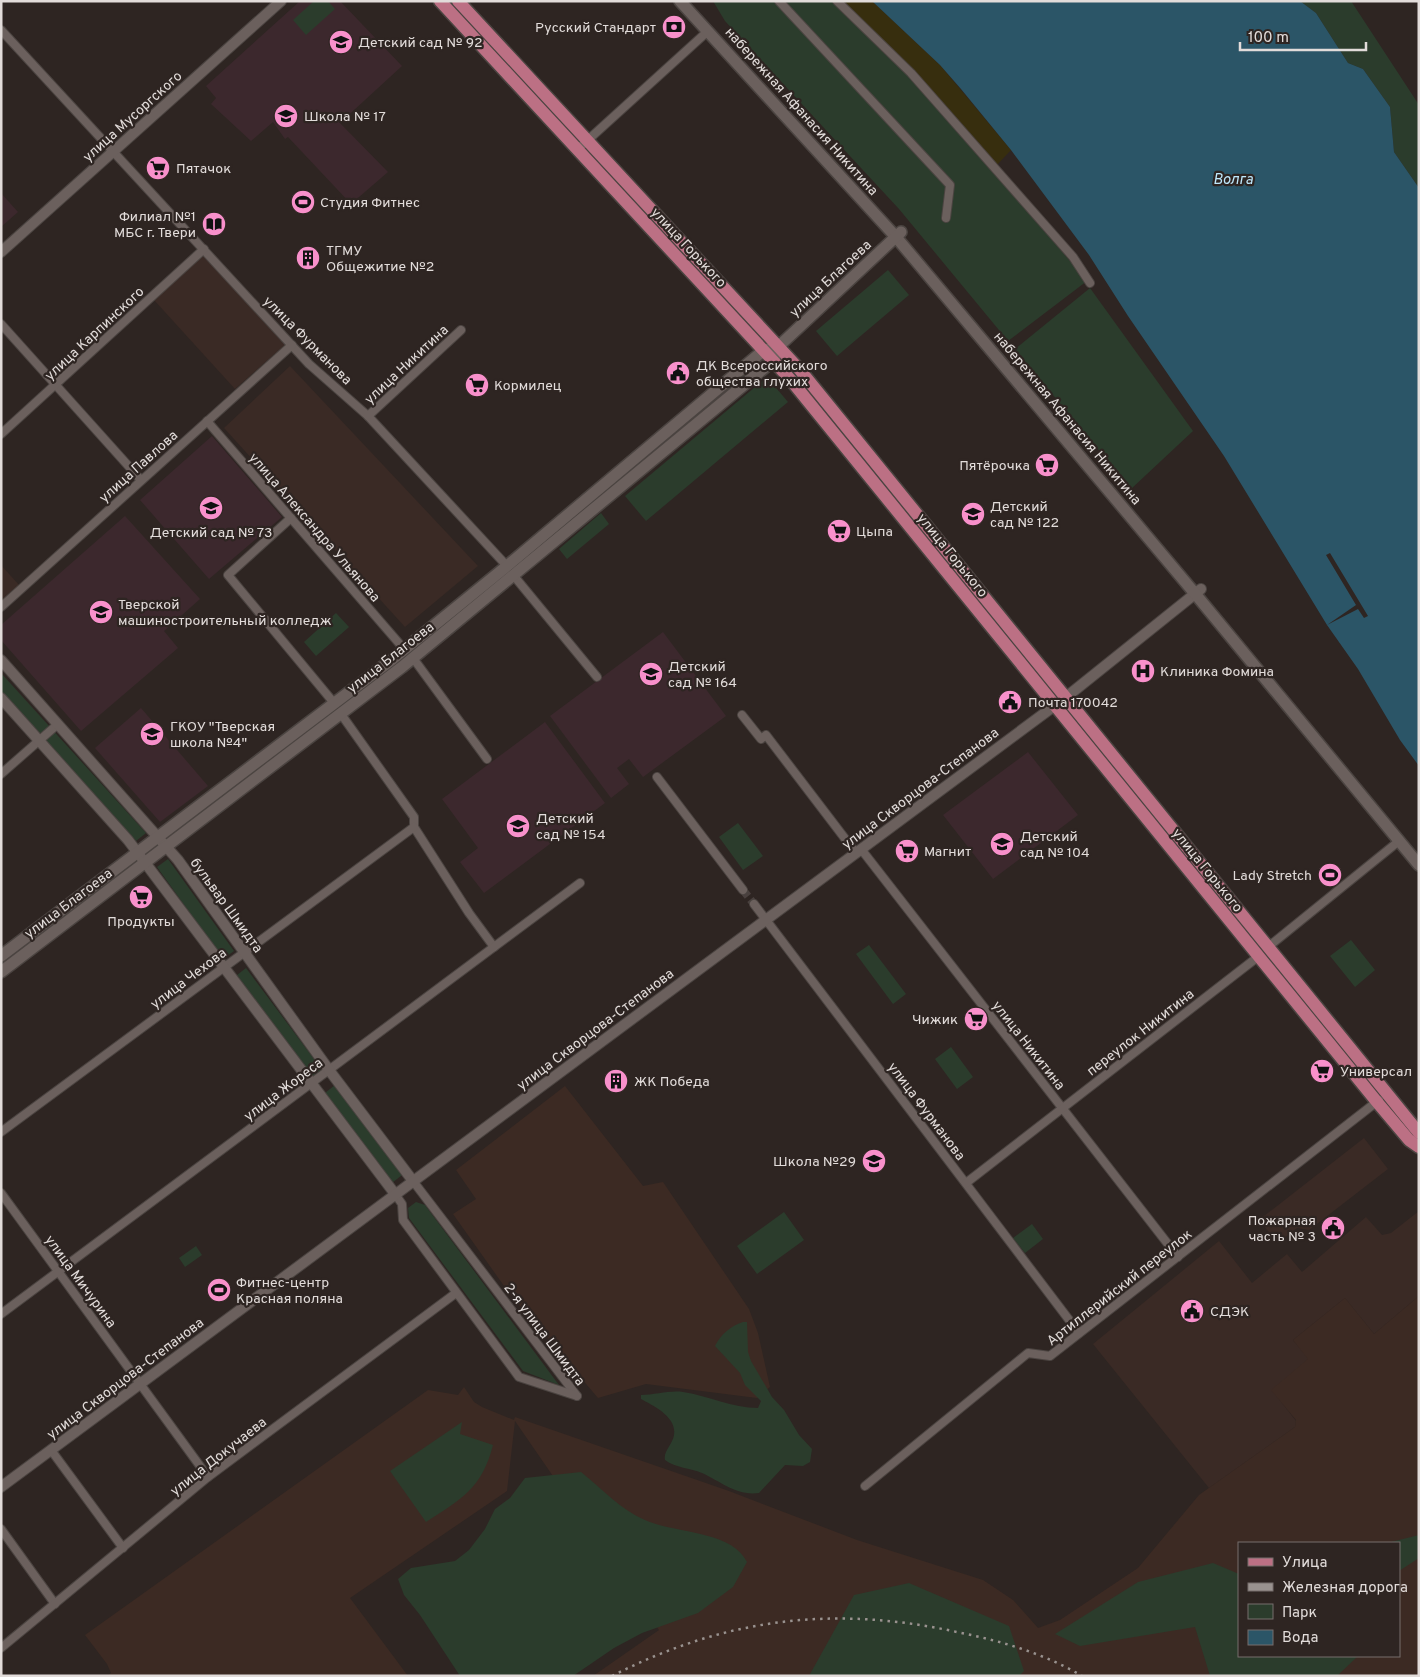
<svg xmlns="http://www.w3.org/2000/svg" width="1420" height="1677" font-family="Overpass,sans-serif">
<rect width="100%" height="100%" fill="#2e2522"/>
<g fill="#3a2a25">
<polygon points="204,255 285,345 235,389 154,300"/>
<polygon points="290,366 478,566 405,627 224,428"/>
<polygon points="1,565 19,585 1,601"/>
<polygon points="1364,1138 1388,1169 1309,1230 1297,1228 1278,1243 1259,1220"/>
<polygon points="1419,1211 1419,1296 1374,1334 1345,1298 1293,1340 1309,1359 1272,1390 1296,1421 1295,1427 1209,1488 1093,1344 1219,1241 1252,1283 1287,1254 1302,1272 1366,1217 1382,1235 1391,1233"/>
</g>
<g fill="#3c2a23" fill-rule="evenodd">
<polygon points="565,1086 643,1186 663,1182 749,1309 758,1333 770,1387 757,1398 646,1384 598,1398 509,1293 453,1214 476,1199 456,1170"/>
<path d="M1419,1296V1676H593L659,1630L515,1421L507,1491L350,1598L408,1676H107L111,1673L107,1664L85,1635L428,1390L458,1395L464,1387L474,1402L482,1407L514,1420L515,1417L729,1491L857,1540L983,1580L1013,1600L1038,1628L1060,1620L1138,1568L1199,1495L1295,1427L1296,1420L1271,1390L1308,1359L1293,1340L1345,1298L1374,1334ZM1239,1543H1399V1656H1239Z"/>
</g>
<g fill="#3c282d">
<polygon points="300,1 340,1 402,66 340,123 388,172 351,204 288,137 285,139 273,122 251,141 211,104 216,98 206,86"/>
<polygon points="1,193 18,212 1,227"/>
<polygon points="212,436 282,517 209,579 140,500"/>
<polygon points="125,516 200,599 164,631 178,648 81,731 1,640 1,625"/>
<polygon points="663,632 726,716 643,777 629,759 617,768 629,784 611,798 550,716"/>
<polygon points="141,708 208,786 160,822 95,748"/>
<polygon points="545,722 605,803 484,893 460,862 478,848 442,799"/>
<polygon points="1028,752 1078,815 993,879 943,815"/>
</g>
<g fill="#2b3c2c">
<polygon points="314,1 328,1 335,9 306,35 293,20"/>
<polygon points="713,1 831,1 911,74 1087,281 1008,341 899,209 725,21"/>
<polygon points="1300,1 1351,1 1419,105 1419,188 1394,152 1390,107 1363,69 1348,63 1316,13"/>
<polygon points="888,270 909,295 837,356 816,331"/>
<polygon points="1090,288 1193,431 1131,489 1015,349"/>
<polygon points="767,377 788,402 646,521 625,496"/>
<polygon points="601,513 609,524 567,559 559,549"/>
<polygon points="336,613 349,627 316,656 304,642"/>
<polygon points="1,673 146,833 136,841 1,692"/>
<polygon points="738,823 763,856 743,870 719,837"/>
<polygon points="168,859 234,951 223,959 157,867"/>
<polygon points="1351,940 1375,970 1355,987 1330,956"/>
<polygon points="869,945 906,994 893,1004 856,954"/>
<polygon points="246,968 323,1071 314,1078 237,975"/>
<polygon points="951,1047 973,1077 957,1089 935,1059"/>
<polygon points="335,1085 402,1175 392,1183 325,1093"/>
<polygon points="416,1202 425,1205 559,1385 523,1371 409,1218 408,1208"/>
<polygon points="784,1212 804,1240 757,1274 737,1246"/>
<polygon points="1032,1224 1043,1239 1025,1253 1013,1238"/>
<polygon points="196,1246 202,1255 185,1267 179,1258"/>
<path d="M743,1322H747L748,1352L751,1361L772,1397L784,1410L799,1435L812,1449L810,1462L803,1466L785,1465L759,1493C736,1496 722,1482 702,1473C690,1468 676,1468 665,1460C663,1451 673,1444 674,1435C677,1417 654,1406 641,1399V1395C655,1395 670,1390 683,1392C709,1396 732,1408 758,1408L761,1401L745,1385L740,1373L715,1346C720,1335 732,1325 743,1322Z"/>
<path d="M462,1422L460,1434L493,1445C482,1488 462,1499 426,1522L390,1471Z"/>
<path d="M581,1472C601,1488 621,1510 645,1520C676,1534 731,1530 747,1562L733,1587L698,1613L642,1633L614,1648L573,1676H460L420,1615L404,1595L398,1579L411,1568L455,1561L469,1550L485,1529L495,1509L510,1498L525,1478Z"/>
<polygon points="1419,1535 1419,1558 1399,1571 1399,1543 1387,1543"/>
<polygon points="1213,1563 1239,1574 1239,1656 1358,1656 1337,1676 1210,1676 1195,1627 1080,1646 1055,1634 1138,1582"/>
<polygon points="909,1583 1009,1626 1024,1671 1019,1676 809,1676 854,1595"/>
</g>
<polygon fill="#372e0e" points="835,1 872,1 940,65 1011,150 996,166 913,72"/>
<polygon fill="#2b5567" points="872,1 1300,1 1316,13 1348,63 1363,69 1390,107 1394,152 1419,188 1419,766 1400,740 1358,669 1327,625 1224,456 1128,316 1089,255 1011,150 961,89 940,65"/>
<polygon fill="#2e2522" points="1330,553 1368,616 1364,618 1358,609 1327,625 1356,605 1326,555"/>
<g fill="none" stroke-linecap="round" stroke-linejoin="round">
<polyline stroke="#49403e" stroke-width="8" stroke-dasharray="8 4" stroke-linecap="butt" points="743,890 754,904"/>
<g stroke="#4b4441" stroke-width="10">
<g id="minor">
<polyline points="779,1 950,185 946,218"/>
<polyline points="837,1 911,73 1073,257 1090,283"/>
<polyline points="1,30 309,364 368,416 507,566"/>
<polyline points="578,149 708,31"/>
<polyline points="1,324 141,480"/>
<polyline points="368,416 461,330"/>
<polyline points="207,421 404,649"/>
<polyline points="1,434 204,249"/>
<polyline points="291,518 228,575 334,703"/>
<polyline points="514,576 597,677"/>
<polyline points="1,607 292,345"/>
<polyline points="413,658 487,759"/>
<polyline points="341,714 414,817 414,827 469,913 494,947"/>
<polyline points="742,715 761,739 766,735 856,853"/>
<polyline points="1,774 58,724"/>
<polyline points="657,777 743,890"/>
<polyline points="861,849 1178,1257"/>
<polyline points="754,904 1079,1333"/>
<polyline points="1268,947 1399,841"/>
<polyline points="1,1132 414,827"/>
<polyline points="413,1181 577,1396"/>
<polyline points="966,1183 1259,956"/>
<polyline points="1,1193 208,1477"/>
<polyline points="395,1194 402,1204 403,1220 519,1377 577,1396"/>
<polyline points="1,1314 580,883"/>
<polyline points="51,1450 123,1548"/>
<polyline points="865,1486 1028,1353 1050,1356 1379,1100"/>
<polyline points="1,1529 55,1604"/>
<polyline points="1,1648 208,1477 456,1293"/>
</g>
</g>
<g stroke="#4b4441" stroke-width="12">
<g id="tertiary">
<polyline points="1,252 281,1"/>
<polyline points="1,660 178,860 329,1070 413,1181"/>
<polyline points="1,698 128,840 395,1194"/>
<polyline points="1,1487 1065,698 1201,589"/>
</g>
</g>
<g stroke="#4b4441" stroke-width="14">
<g id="secondary">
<polyline points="680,1 896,237 1197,596 1419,865"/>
<polyline points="1,956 394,658 507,566 764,350 772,348"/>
<polyline points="1,972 402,667 774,360 779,346 901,232"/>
</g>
</g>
<g stroke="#4b4441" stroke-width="15">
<g id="primary">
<polyline points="440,1 790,379 1377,1102 1409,1140 1419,1147"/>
<polyline points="458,1 800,370 1419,1133"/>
</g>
</g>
<use href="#minor" stroke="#6b605d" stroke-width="8"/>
<use href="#tertiary" stroke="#6b605d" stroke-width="10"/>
<use href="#secondary" stroke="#6b605d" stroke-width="11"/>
<use href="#primary" stroke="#bc7084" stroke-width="12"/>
<path stroke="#99928f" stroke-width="2.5" stroke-dasharray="2.5 5" stroke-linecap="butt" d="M612,1676C725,1618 834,1605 957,1632C1001,1641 1043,1653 1082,1676"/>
</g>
<defs>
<g id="bank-disc" transform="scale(1.25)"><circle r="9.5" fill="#f890cb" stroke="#2e2522"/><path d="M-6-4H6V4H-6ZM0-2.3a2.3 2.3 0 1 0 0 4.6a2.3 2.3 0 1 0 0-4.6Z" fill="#111"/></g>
<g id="school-disc" transform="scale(1.25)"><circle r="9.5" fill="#f890cb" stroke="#2e2522"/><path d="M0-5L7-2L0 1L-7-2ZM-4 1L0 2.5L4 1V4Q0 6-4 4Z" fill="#111"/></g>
<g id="supermarket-disc" transform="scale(1.25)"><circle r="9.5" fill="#f890cb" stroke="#2e2522"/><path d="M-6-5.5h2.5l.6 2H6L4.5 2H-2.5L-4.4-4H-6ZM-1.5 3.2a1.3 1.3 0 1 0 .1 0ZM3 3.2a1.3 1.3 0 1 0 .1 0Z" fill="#111"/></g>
<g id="stadium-disc" transform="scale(1.25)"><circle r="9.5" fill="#f890cb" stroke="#2e2522"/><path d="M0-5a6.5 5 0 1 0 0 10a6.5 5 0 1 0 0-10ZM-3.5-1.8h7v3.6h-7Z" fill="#111"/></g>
<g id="library-disc" transform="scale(1.25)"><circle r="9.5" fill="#f890cb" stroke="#2e2522"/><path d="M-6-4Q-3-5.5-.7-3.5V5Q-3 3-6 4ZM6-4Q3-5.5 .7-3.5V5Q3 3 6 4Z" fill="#111"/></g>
<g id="building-disc" transform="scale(1.25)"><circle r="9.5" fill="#f890cb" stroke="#2e2522"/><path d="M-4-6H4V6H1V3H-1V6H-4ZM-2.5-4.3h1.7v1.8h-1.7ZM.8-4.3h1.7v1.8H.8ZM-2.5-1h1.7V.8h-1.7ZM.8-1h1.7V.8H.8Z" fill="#111"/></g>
<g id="civic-disc" transform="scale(1.25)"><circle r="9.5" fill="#f890cb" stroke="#2e2522"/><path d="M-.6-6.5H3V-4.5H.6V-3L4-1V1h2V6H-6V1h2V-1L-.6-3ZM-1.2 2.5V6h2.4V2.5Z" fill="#111"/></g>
<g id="university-disc" transform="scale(1.25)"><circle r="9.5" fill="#f890cb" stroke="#2e2522"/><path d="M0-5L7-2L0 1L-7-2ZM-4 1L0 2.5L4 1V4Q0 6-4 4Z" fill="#111"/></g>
<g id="hospital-disc" transform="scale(1.25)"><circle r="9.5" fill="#f890cb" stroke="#2e2522"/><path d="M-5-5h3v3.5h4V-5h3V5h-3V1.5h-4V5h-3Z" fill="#111"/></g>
</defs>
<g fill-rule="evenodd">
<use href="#bank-disc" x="674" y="27"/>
<use href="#school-disc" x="341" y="42"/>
<use href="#school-disc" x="286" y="116"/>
<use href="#supermarket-disc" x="158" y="168"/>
<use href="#stadium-disc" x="303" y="202"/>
<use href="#library-disc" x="214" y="224"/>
<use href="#building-disc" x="308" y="258"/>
<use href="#civic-disc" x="678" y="373"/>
<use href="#supermarket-disc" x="477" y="385"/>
<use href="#supermarket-disc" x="1047" y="465"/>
<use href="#school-disc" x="211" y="508"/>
<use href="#school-disc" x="973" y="514"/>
<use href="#supermarket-disc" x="839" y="531"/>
<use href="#university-disc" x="101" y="612"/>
<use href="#hospital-disc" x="1143" y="671"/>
<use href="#school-disc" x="651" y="674"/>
<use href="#civic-disc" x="1010" y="702"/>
<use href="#school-disc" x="152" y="734"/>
<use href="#school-disc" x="518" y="826"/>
<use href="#school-disc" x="1002" y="844"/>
<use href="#supermarket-disc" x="907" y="851"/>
<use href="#stadium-disc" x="1330" y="875"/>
<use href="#supermarket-disc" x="141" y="897"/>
<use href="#supermarket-disc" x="976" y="1019"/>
<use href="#supermarket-disc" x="1322" y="1071"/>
<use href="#building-disc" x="616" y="1081"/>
<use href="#school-disc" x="874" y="1161"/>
<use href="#civic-disc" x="1333" y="1228"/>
<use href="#stadium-disc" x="219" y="1290"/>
<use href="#civic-disc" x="1192" y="1311"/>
</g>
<g text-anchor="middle" stroke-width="4.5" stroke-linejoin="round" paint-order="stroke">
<g font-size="14" fill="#e2dcda" stroke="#2e2522" text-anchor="start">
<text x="656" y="32" text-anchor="end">Русский Стандарт</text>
<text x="358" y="47">Детский сад № 92</text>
<text x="304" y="121">Школа № 17</text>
<text x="176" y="173">Пятачок</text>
<text x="320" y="207">Студия Фитнес</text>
<text x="196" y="221" text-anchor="end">Филиал №1<tspan x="196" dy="16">МБС г. Твери</tspan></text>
<text x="326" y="255">ТГМУ<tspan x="326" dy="16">Общежитие №2</tspan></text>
<text x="696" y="370">ДК Всероссийского<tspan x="696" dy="16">общества глухих</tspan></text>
<text x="494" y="390">Кормилец</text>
<text x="1030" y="470" text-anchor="end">Пятёрочка</text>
<text x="990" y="511">Детский<tspan x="990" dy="16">сад № 122</tspan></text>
<text x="856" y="536">Цыпа</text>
<text x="211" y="537" text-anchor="middle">Детский сад № 73</text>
<text x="118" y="609">Тверской<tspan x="118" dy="16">машиностроительный колледж</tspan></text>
<text x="668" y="671">Детский<tspan x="668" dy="16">сад № 164</tspan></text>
<text x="1160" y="676">Клиника Фомина</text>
<text x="1028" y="707">Почта 170042</text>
<text x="170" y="731">ГКОУ "Тверская<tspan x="170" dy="16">школа №4"</tspan></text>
<text x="536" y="823">Детский<tspan x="536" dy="16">сад № 154</tspan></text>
<text x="1020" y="841">Детский<tspan x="1020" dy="16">сад № 104</tspan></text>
<text x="924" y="856">Магнит</text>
<text x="1312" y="880" text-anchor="end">Lady Stretch</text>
<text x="141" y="926" text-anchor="middle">Продукты</text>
<text x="958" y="1024" text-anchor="end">Чижик</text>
<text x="1340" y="1076">Универсал</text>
<text x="634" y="1086">ЖК Победа</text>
<text x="856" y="1166" text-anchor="end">Школа №29</text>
<text x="1316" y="1225" text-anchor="end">Пожарная<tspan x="1316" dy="16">часть № 3</tspan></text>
<text x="236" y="1287">Фитнес-центр<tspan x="236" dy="16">Красная поляна</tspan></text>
<text x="1210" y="1316">СДЭК</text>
</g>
<g font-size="14" fill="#e2dcda" stroke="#2e2522">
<text transform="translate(802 111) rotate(48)" y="5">набережная Афанасия Никитина</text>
<text transform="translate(132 116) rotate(-42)" y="5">улица Мусоргского</text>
<text transform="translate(689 247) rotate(47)" y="5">улица Горького</text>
<text transform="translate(830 278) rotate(-43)" y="5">улица Благоева</text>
<text transform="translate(94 333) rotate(-43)" y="5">улица Карпинского</text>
<text transform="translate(308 340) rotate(45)" y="5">улица Фурманова</text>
<text transform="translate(406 364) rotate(-43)" y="5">улица Никитина</text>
<text transform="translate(1068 418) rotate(50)" y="5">набережная Афанасия Никитина</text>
<text transform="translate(138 466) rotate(-42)" y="5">улица Павлова</text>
<text transform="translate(315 527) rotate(49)" y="5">улица Александра Ульянова</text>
<text transform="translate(953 555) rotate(51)" y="5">улица Горького</text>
<text transform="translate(390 657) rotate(-38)" y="5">улица Благоева</text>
<text transform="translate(920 788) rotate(-37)" y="5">улица Скворцова-Степанова</text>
<text transform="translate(1208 870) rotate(51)" y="5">улица Горького</text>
<text transform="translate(68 903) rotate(-37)" y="5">улица Благоева</text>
<text transform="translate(227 905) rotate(54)" y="5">бульвар Шмидта</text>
<text transform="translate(188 978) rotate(-37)" y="5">улица Чехова</text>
<text transform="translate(595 1029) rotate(-37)" y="5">улица Скворцова-Степанова</text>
<text transform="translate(1140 1032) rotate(-38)" y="5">переулок Никитина</text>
<text transform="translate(1029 1045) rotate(52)" y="5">улица Никитина</text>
<text transform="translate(283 1089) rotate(-37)" y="5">улица Жореса</text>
<text transform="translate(927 1111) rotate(53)" y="5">улица Фурманова</text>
<text transform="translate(81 1281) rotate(54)" y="5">улица Мичурина</text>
<text transform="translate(1119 1287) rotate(-38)" y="5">Артиллерийский переулок</text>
<text transform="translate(545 1334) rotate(53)" y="5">2-я улица Шмидта</text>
<text transform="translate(125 1378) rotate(-37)" y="5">улица Скворцова-Степанова</text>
<text transform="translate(218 1456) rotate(-38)" y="5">улица Докучаева</text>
</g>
<g font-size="15" font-style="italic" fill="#bee8fc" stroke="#2e2522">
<text x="1233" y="184">Волга</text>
</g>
</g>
<rect width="1420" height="1677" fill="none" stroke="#e2dcda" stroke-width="5"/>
<rect x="1238" y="1542" width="162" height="115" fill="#2e2522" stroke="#766e6c"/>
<rect x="1248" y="1558" width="25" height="8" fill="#bc7084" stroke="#766e6c"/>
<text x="1282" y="1567" font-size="15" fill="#e2dcda">Улица</text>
<rect x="1248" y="1583" width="25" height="8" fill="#99928f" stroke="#766e6c"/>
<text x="1282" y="1592" font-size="15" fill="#e2dcda">Железная дорога</text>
<rect x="1248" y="1604" width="25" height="15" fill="#2b3c2c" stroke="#766e6c"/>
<text x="1282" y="1617" font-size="15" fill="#e2dcda">Парк</text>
<rect x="1248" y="1630" width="25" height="15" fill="#2b5567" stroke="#766e6c"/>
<text x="1282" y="1642" font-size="15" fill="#e2dcda">Вода</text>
<path d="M1240 42v8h126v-8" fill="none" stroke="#e2dcda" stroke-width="2.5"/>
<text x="1248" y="42" font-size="15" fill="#e2dcda" stroke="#2e2522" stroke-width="4" paint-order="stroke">100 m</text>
</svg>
